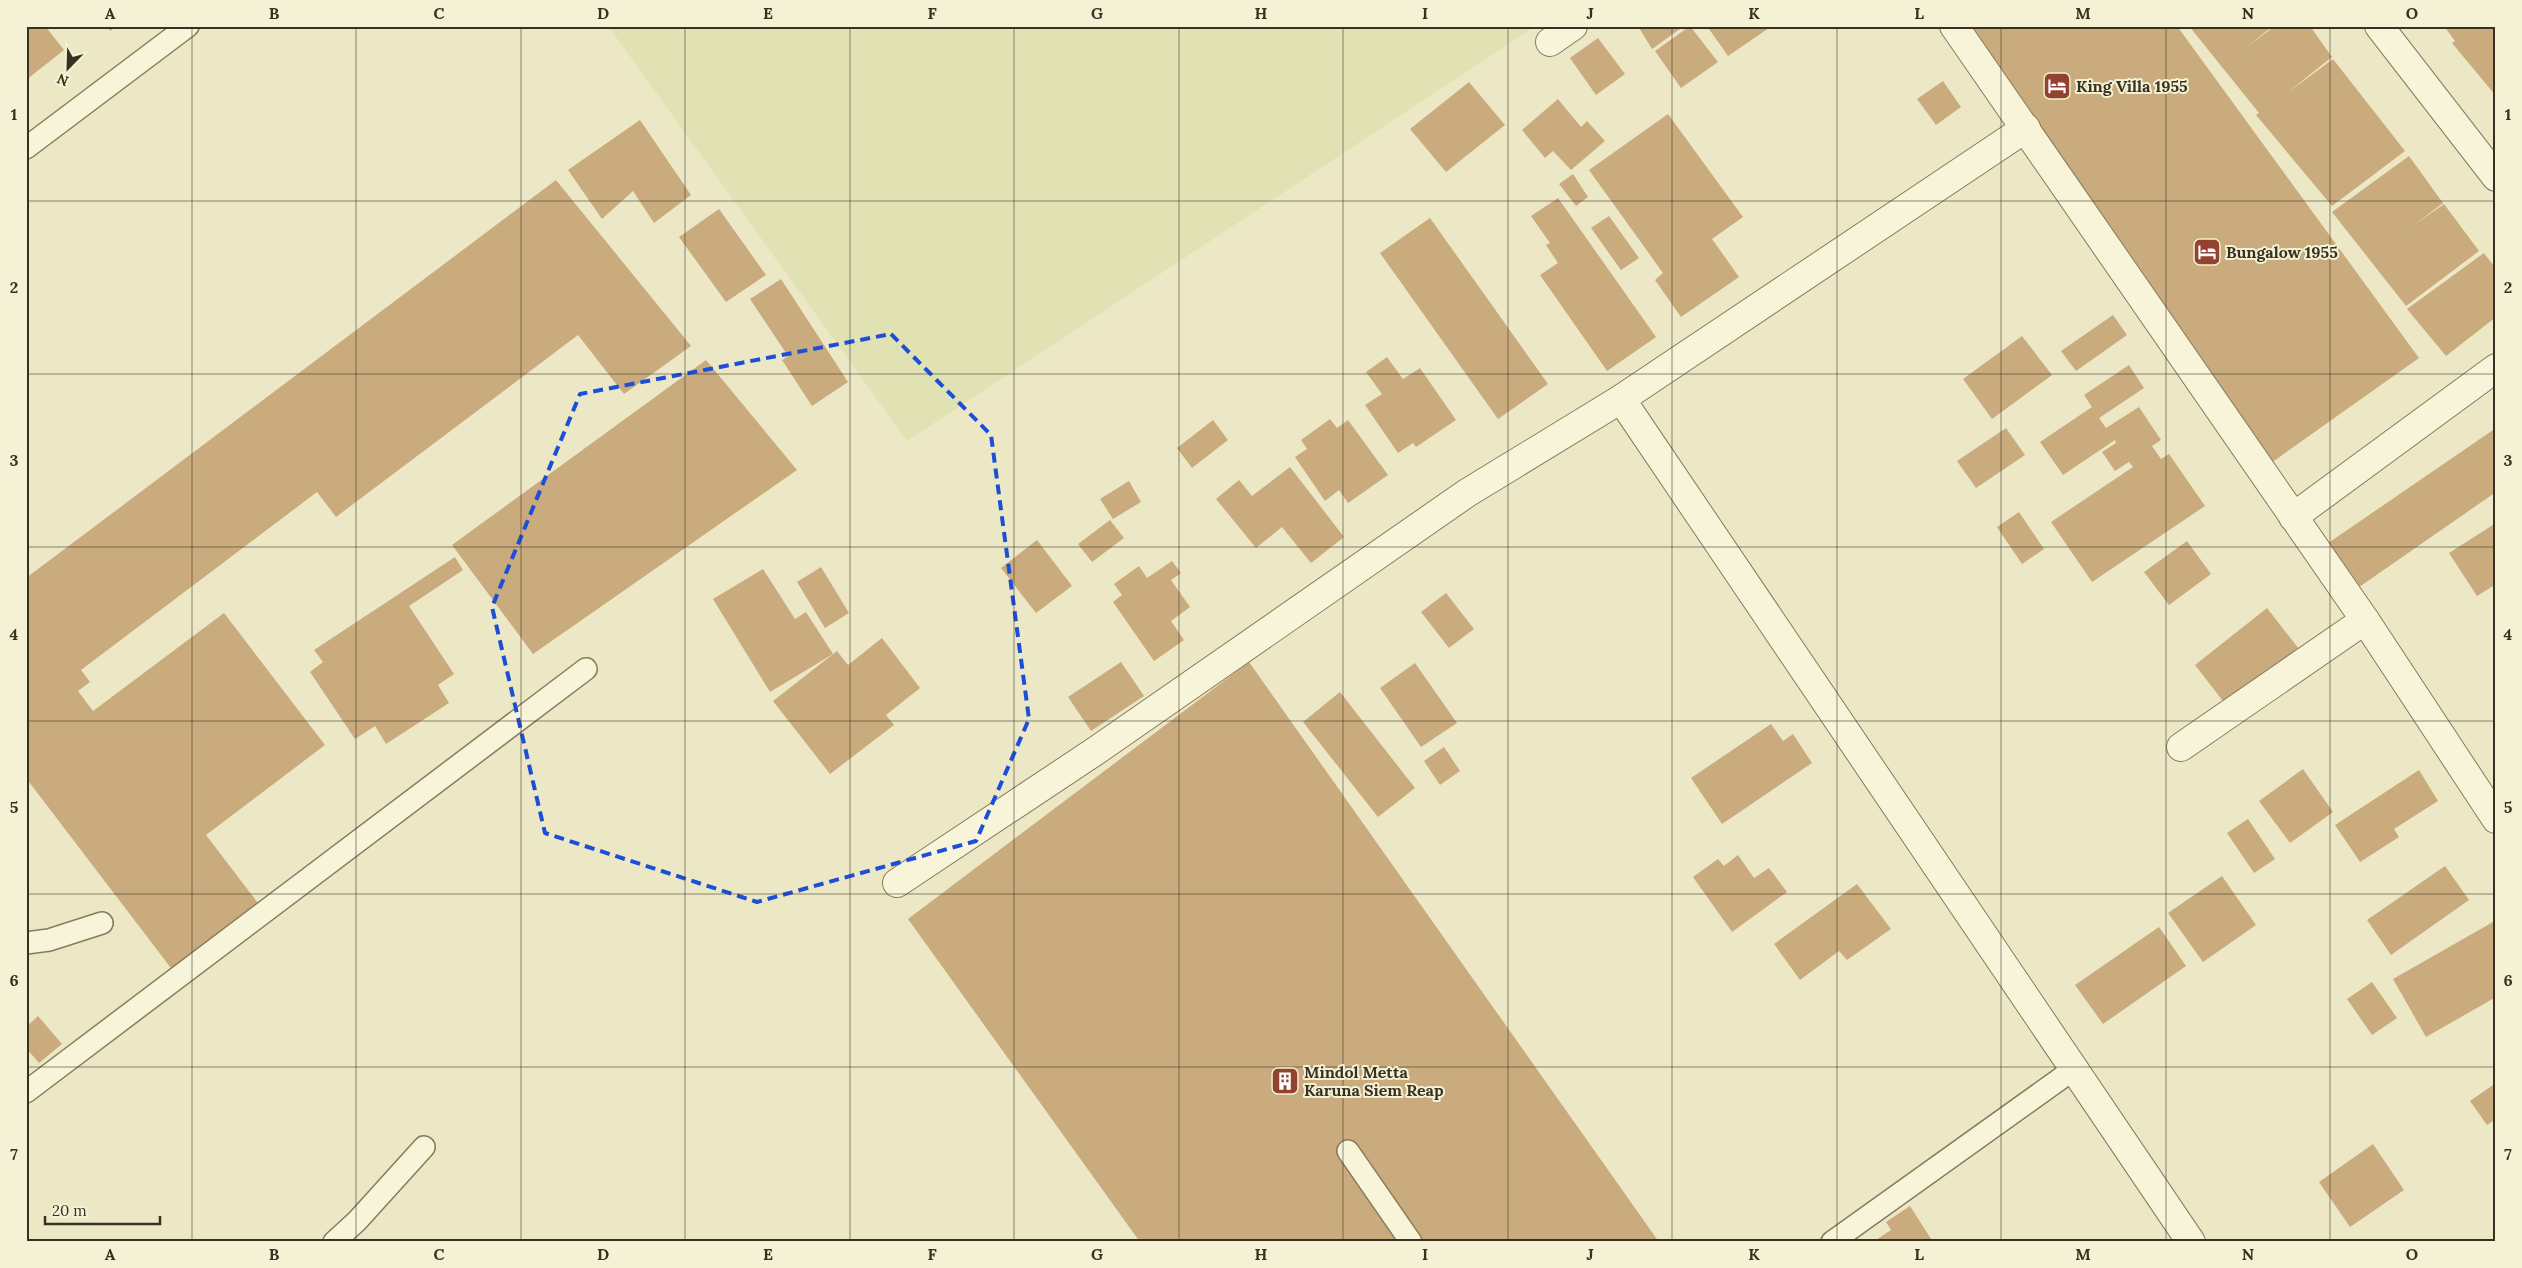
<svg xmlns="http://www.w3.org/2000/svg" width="2522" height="1268" font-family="Lora,serif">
<rect width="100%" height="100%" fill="#ece8c6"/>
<polygon fill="#e0e2b4" points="608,26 1536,26 907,441"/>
<g fill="#c9ab7e">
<polygon points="26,26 45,26 64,50 26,80"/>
<polygon points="107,26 118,26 110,31"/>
<polygon points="1638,26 1684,26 1652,49"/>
<polygon points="1690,26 1718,62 1681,88 1655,51"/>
<polygon points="1707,26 1767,26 1769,28 1728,56"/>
<polygon points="1960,26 2177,26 2419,358 2271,463"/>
<polygon points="2189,26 2273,26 2244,49 2275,26 2310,26 2332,57 2287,93 2333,59 2405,151 2332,206 2256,115 2259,113"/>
<polygon points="2444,26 2496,26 2496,96 2452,43 2455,41"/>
<polygon points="1598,38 1625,74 1596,95 1570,58"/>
<polygon points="1943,81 1961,107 1936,125 1917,99"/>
<polygon points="1469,82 1505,125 1446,172 1410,129"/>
<polygon points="1558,99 1581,127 1587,121 1605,141 1571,170 1553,151 1545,158 1522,130"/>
<polygon points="1668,114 1743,217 1712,239 1739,277 1681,317 1655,280 1663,273 1589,170"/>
<polygon points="640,120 691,195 654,223 633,191 602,219 568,170"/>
<polygon points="2409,156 2443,203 2414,225 2444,204 2479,251 2406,306 2332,212"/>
<polygon points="1573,174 1588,197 1576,206 1559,184"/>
<polygon points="556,180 691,346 624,394 578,335 336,517 317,492 81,670 90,682 78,691 93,711 224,613 325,745 206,835 264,911 177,976 26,778 26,578"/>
<polygon points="1558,198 1656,337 1607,371 1540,275 1558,263 1546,245 1550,243 1531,216"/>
<polygon points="719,209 766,275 726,302 679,237"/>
<polygon points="1609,216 1639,258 1621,270 1591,228"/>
<polygon points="1430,218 1548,384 1498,419 1380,253"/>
<polygon points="2484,253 2496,269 2496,317 2446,356 2407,309"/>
<polygon points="781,279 848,382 812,406 782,360 788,356 750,299"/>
<polygon points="2113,315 2127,335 2076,371 2061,351"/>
<polygon points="2022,336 2052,375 1992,419 1963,379"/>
<polygon points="1387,357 1403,379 1420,368 1456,420 1416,447 1413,443 1398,453 1365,405 1382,394 1366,372"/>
<polygon points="706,360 797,470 533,654 452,545"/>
<polygon points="2129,365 2144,388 2099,418 2106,428 2139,407 2161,440 2152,446 2161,459 2169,454 2205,506 2092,582 2051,522 2133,467 2129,462 2115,471 2102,452 2116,443 2115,440 2063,475 2040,442 2092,407 2084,395"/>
<polygon points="1330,419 1337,428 1348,420 1388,475 1348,503 1339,490 1325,501 1295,457 1307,449 1301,440"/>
<polygon points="1213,420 1228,440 1192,468 1177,448"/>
<polygon points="2006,428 2025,455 1976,488 1957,461"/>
<polygon points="2496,428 2496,492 2349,594 2318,550"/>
<polygon points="1290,467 1344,537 1311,563 1282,527 1256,548 1216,499 1239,480 1252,496"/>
<polygon points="1129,481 1141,502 1113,519 1100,499"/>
<polygon points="2019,512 2044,549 2022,564 1997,527"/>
<polygon points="1110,520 1124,538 1092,562 1078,544"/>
<polygon points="2496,523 2496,584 2477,596 2449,553"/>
<polygon points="1037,540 1072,586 1036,613 1001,568"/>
<polygon points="2187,541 2211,574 2169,605 2144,572"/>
<polygon points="455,557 463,570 409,606 454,674 438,685 449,703 386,744 375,726 355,739 310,672 323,662 314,650"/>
<polygon points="1172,561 1181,573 1171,580 1190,607 1171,621 1184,640 1154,661 1113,602 1122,595 1114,584 1139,566 1147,578"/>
<polygon points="821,567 849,613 825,628 797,582"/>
<polygon points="763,569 795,619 806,612 833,654 770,692 713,599"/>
<polygon points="1446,593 1474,629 1449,648 1421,612"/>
<polygon points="2267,608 2299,649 2226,705 2195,665"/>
<polygon points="882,638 920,688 886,715 894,725 830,774 773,701 837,651 848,665"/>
<polygon points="1121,662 1144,696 1091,731 1068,697"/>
<polygon points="1249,662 1659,1242 1140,1242 908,919"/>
<polygon points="1415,663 1457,723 1421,747 1380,688"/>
<polygon points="1340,692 1415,788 1378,817 1303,722"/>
<polygon points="1771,724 1783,741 1793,734 1812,763 1722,824 1691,778"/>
<polygon points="1444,747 1460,771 1440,785 1424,761"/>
<polygon points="2303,769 2333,812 2290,843 2259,801"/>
<polygon points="2419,770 2438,801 2394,829 2399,837 2360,862 2335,825"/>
<polygon points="2248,819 2275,859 2254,873 2227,833"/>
<polygon points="1738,855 1754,878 1769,868 1787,892 1732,932 1693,877 1718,859 1724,866"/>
<polygon points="2445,866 2469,900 2391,955 2367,920"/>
<polygon points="2222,876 2256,925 2203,962 2168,913"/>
<polygon points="1857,884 1891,929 1847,960 1839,951 1800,980 1774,944"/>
<polygon points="2493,922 2496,926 2496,997 2426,1037 2393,979"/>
<polygon points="2159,927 2186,966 2103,1024 2075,985"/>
<polygon points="2372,982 2397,1018 2372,1035 2347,999"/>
<polygon points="38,1016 62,1044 39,1063 26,1048 26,1027"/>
<polygon points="2496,1083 2496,1119 2487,1125 2470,1101"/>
<polygon points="2373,1144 2404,1190 2350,1227 2319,1182"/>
<polygon points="1910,1206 1933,1242 1873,1242 1891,1230 1886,1222"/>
</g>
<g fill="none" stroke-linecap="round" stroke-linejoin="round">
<g stroke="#877b5c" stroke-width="24">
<g id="service">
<polyline points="26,148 188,26"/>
<polyline points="26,943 49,940 102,923"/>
<polyline points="26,1092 586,669"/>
<polyline points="1348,1151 1411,1242"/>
<polyline points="334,1242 357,1221 424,1147"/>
<polyline points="1832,1242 2074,1069"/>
</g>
</g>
<g stroke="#877b5c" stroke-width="30">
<g id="minor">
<polyline points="1954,26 2365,620 2496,819"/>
<polyline points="2379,26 2496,177"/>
<polyline points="1550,42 1573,26"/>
<polyline points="1621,399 2191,1242"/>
<polyline points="2293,517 2496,368"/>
<polyline points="2181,747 2365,620"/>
<polyline points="897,883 1097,750 1467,493 1621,399 2026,128"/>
</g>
</g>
<use href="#service" stroke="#f7f4d9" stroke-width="21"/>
<use href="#minor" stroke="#f7f4d9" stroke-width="28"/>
</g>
<path fill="none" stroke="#1d4ed8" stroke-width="4" stroke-dasharray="10 6" stroke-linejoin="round" d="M891,334L991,435L1029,719L976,841L757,902L545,833L492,607L580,394Z"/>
<path fill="none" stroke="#383020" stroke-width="1" stroke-opacity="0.55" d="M192,26V1242M356,26V1242M521,26V1242M685,26V1242M850,26V1242M1014,26V1242M1179,26V1242M1343,26V1242M1508,26V1242M1672,26V1242M1837,26V1242M2001,26V1242M2166,26V1242M2330,26V1242M26,201H2496M26,374H2496M26,547H2496M26,721H2496M26,894H2496M26,1067H2496"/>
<defs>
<g id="hotel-square" transform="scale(1.4375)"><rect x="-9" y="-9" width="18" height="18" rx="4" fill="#93422f" stroke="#f4f1d5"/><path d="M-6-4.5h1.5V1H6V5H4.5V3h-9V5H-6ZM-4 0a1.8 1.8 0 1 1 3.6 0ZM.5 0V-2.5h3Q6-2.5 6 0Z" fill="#fff"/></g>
<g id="building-square" transform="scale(1.4375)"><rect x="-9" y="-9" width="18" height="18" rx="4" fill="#93422f" stroke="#f4f1d5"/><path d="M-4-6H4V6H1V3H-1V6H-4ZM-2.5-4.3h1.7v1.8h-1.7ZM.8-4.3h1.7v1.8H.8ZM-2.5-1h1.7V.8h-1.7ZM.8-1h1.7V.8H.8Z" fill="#fff"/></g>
</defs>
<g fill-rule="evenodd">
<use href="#hotel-square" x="2057" y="86"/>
<use href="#hotel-square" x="2207" y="252"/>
<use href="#building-square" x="1285" y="1081"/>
</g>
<g text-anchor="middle" stroke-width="4" stroke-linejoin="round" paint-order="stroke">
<g font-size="16" font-weight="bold" fill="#383020" stroke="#f4f1d5" text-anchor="start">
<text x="2076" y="92">King Villa 1955</text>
<text x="2226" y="258">Bungalow 1955</text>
<text x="1304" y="1078">Mindol Metta<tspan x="1304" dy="18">Karuna Siem Reap</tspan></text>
</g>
</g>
<rect width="2522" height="1268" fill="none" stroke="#f4f1d5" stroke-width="55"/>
<g transform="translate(68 68) rotate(203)" stroke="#f4f1d5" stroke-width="4" paint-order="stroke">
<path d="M0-4L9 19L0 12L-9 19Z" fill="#383020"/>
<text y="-8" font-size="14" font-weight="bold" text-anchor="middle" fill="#383020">N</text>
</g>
<path d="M45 1216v8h115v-8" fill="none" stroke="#383020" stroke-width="2.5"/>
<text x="52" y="1216" font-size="15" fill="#383020" stroke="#f4f1d5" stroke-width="4" paint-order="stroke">20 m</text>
<rect x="28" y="28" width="2466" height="1212" fill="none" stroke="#383020" stroke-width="2"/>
<g font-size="16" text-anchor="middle" font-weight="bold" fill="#383020">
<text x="110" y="19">A</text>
<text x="274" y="19">B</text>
<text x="439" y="19">C</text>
<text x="603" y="19">D</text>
<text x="768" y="19">E</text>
<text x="932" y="19">F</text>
<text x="1097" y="19">G</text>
<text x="1261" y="19">H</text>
<text x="1425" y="19">I</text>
<text x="1590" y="19">J</text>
<text x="1754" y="19">K</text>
<text x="1919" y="19">L</text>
<text x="2083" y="19">M</text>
<text x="2248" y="19">N</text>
<text x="2412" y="19">O</text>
<text x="14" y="120">1</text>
<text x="2508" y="120">1</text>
<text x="14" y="293">2</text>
<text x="2508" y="293">2</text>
<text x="14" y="466">3</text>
<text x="2508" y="466">3</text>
<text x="14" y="640">4</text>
<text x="2508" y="640">4</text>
<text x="14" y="813">5</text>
<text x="2508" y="813">5</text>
<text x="14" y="986">6</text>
<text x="2508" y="986">6</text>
<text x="14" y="1160">7</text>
<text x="2508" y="1160">7</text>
<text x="110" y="1260">A</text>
<text x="274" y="1260">B</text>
<text x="439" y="1260">C</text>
<text x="603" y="1260">D</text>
<text x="768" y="1260">E</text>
<text x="932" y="1260">F</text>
<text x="1097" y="1260">G</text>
<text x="1261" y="1260">H</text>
<text x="1425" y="1260">I</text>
<text x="1590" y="1260">J</text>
<text x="1754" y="1260">K</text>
<text x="1919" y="1260">L</text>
<text x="2083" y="1260">M</text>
<text x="2248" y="1260">N</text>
<text x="2412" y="1260">O</text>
</g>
</svg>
